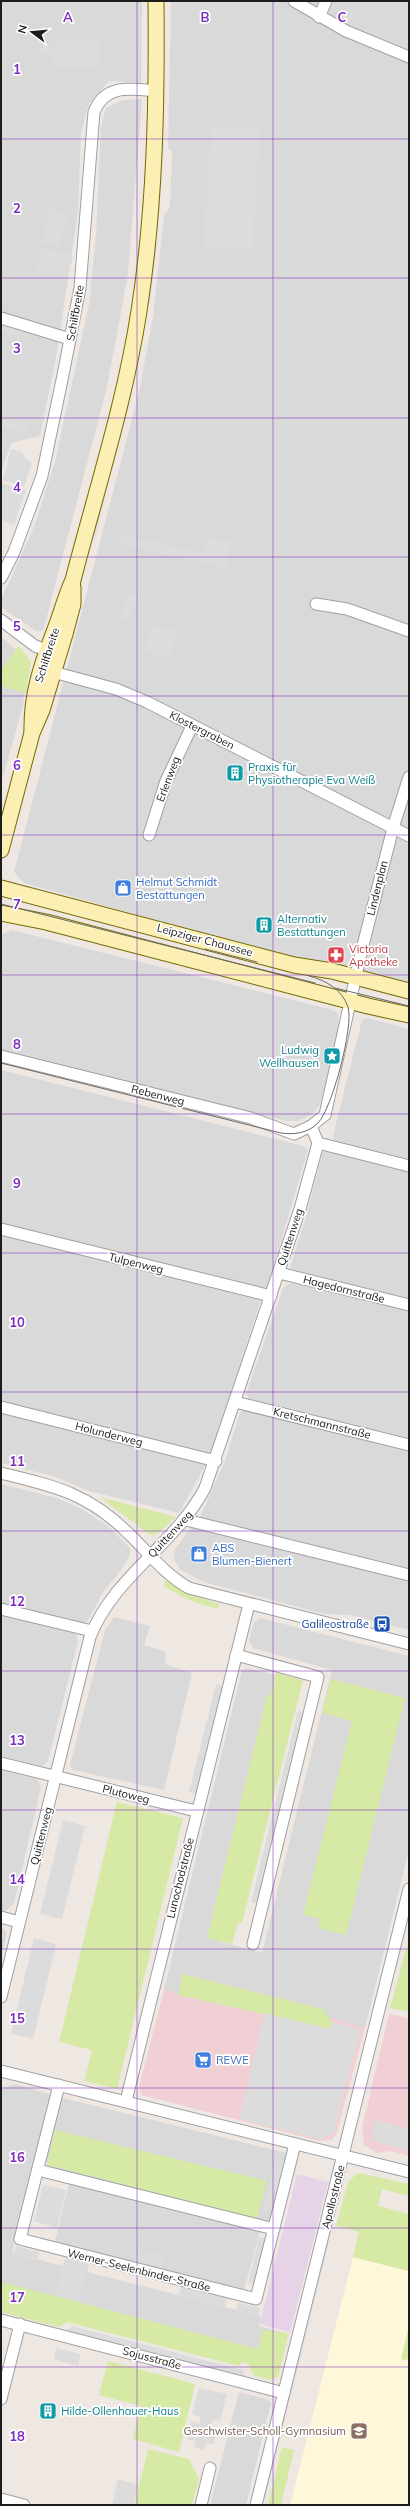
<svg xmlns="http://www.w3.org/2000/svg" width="410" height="2506" font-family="Mulish,sans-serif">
<rect width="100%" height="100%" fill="#eee7e2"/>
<g fill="#dad9d9">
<polygon points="1,1 142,1 141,83 109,81 89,103 81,132 78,212 57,352 40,436 11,443 1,474"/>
<polygon points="171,1 409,1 409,991 24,883 14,872 139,392 153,317 164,216 170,207 172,152 168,148"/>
<polygon points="142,99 128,274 107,387 43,631 36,631 2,608 2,598 34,527 55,462 89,305 96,234 101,126 106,108 122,100"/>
<polygon points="1,636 28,661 23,705 1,784"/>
<polygon points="11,930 333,1010 338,1014 339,1029 320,1105 312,1114 298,1121 287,1121 1,1052 1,935"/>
<polygon points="367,1018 409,1029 409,1160 335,1142 333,1136 362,1020"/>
<polygon points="1,1070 304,1146 308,1150 267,1288 263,1290 1,1225"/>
<polygon points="323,1150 409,1172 409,1299 291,1269 291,1265 306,1217"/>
<polygon points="1,1234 261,1299 212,1450 208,1453 194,1450 1,1402"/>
<polygon points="290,1283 409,1311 409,1439 249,1399 246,1394 283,1288"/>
<polygon points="243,1410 409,1452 409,1571 200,1517 225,1461 240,1413"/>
<polygon points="1,1411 206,1464 179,1513 89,1491 56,1477 1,1463"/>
<polygon points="1,1484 57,1498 78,1507 108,1526 130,1548 129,1557 121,1570 104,1591 87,1622 83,1623 1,1603"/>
<polygon points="192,1527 215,1530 409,1578 409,1630 350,1615 324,1614 204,1582 181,1570 174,1559 175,1549"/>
<polygon points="1,1615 75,1633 78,1641 48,1761 42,1766 1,1756"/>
<polygon points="114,1617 150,1626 144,1645 166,1652 165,1664 192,1673 164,1790 73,1770 70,1765 105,1630"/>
<polygon points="260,1618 409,1656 409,1850 365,2028 318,2016 315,2023 164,1990 242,1670 246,1668 298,1680 221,1942 262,1953 332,1670 253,1648 249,1641 254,1622"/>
<polygon points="1,1770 37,1779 41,1787 14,1904 5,1911 1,1911"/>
<polygon points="1,1926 7,1933 1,1958"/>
<polygon points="14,2084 53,2095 12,2253 261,2316 259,2326 288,2334 251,2364 65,2320 60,2327 1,2312 1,2090"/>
<polygon points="59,2097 287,2153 286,2161 276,2160 263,2210 273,2212 269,2225 48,2166 45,2157"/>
<polygon points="69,2183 260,2231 243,2294 159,2272 164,2255 133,2266 68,2250 55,2242"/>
<polygon points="239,2392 266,2399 271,2403 246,2505 210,2505"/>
</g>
<g fill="#f0d0d5">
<polygon points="164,1990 315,2023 318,2014 365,2028 336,2135 331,2140 320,2141 142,2095 139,2088"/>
<polygon points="389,2014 409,2018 409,2156 391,2151 377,2153 364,2145 362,2128"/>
</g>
<polygon fill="#e7d3e7" points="297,2174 328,2182 290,2332 260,2324"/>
<polygon fill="#fff7da" points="353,2257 409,2271 409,2505 290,2505"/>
<g fill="#d6eaa5">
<polygon points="18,646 31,661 26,693 1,686 1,670"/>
<polygon points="100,1497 176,1517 157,1534 150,1535"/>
<path d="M165,1580L187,1593L219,1604L218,1609C198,1604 181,1598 164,1586Z"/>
<polygon points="276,1673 303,1680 242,1923 238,1922 232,1944 207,1938 267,1696 270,1696"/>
<polygon points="331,1679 405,1698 346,1935 318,1928 320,1919 303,1915 352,1721 322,1713"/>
<polygon points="117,1802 183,1818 117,2089 84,2081 92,2050 59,2042"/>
<polygon points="407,1946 409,1946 409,2012 390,2008"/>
<polygon points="183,1974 323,2009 332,2022 331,2029 178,1995"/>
<polygon points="55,2130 267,2181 257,2218 47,2165"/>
<polygon points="358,2173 409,2184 409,2196 382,2189 378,2206 409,2214 409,2271 353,2257 359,2232 336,2226 348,2182"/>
<polygon points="1,2282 258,2349 263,2330 289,2333 278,2377 270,2380 253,2375 249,2364 242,2362 239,2366 67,2322 59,2327 1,2312"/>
<polygon points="409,2326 409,2361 401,2359"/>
<polygon points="108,2361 195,2384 179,2452 133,2439 141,2406 99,2395"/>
<polygon points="282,2447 294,2450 281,2505 268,2505"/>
<polygon points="148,2449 189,2459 199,2479 192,2505 134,2505"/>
</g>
<g fill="#dcdcdc">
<polygon points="54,40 100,41 100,67 52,66 51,55 40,53 40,45 54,46"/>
<polygon points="211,127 259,130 253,250 204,247"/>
<polygon points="160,142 164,143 158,229 155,229"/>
<polygon points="51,208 69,214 59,247 41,242"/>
<polygon points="153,243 157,243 150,301 146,303"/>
<polygon points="43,247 73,256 67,279 36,269"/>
<polygon points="1,322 25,329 20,338 1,332"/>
<polygon points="1,417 28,425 25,433 1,426"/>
<polygon points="11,449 22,452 26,460 32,462 24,487 3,480"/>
<polygon points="108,474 110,476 95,537 91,538"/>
<polygon points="1,483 26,490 14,525 1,520"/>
<polygon points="123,535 205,553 208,537 231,541 225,568 120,544"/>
<polygon points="127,593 137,596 130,620 121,618"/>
<polygon points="152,625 176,631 171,659 144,651"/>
<polygon points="216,1684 224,1686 197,1794 189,1792"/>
<polygon points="298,1711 307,1712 260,1904 251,1902"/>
<polygon points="63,1820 85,1826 62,1919 40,1914"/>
<polygon points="34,1938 56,1944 33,2039 11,2034"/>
<polygon points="265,2013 330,2029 332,2022 360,2030 334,2133 321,2139 239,2119"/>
<polygon points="376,2120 409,2129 409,2151 371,2140"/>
<polygon points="276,2159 286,2161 273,2212 263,2210"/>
<polygon points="43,2185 66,2190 57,2228 34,2221"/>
<polygon points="259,2237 267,2239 256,2285 248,2283"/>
<polygon points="326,2242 328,2245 264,2503 260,2505"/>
<polygon points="16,2246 39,2252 37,2261 14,2255"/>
<polygon points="138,2249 164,2255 159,2272 133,2266"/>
<polygon points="65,2258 89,2264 79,2301 55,2294"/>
<polygon points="181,2287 227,2298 225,2308 178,2296"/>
<polygon points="238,2303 260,2308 258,2316 236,2311"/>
<polygon points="72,2326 243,2370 247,2380 65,2332"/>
<polygon points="56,2348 81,2354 78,2366 54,2359"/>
<polygon points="199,2388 227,2394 220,2421 213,2419 210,2430 216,2432 214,2444 205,2443 204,2450 194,2447 196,2441 187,2439 191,2421 199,2424 201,2417 192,2414"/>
<polygon points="118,2479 138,2485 133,2505 112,2505"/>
</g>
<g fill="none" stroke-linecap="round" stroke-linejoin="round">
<g stroke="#a0a0a0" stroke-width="13">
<g id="street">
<polyline points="294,1 346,31 409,57"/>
<polyline points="319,17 326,1"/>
<polyline points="1,318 70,339"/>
<path d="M1,578L14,552L42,476L63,375L80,288L94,112C105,83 132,89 157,91"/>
<polyline points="316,604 347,609 409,631"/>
<polyline points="1,620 35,646 55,653"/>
<polyline points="53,672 116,689 147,702 409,836"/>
<polyline points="149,835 166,781 192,726"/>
<polyline points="1,1056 251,1118 294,1134 311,1126 325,1115 361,953 393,828 409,777"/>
<polyline points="318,1143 409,1166"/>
<polyline points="1,1229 271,1296"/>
<polyline points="279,1273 409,1305"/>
<polyline points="235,1402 409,1445"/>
<polyline points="1,1407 216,1461"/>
<path d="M1,1473C54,1486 88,1493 128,1533C148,1552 164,1574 189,1588L409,1644"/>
<polyline points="186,1520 409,1575"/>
<polyline points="1,1609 92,1631"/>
<polyline points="236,1655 318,1677 253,1944"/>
<polyline points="1,1763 196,1811"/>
<polyline points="1,1917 19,1922"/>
<path d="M1,1997L90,1637C114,1576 175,1545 205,1488L300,1209L318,1143L311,1126"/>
<polyline points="1,2071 409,2172"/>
<polyline points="59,2085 20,2239 256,2299 295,2144"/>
<polyline points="126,2101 249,1604"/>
<polyline points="38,2170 274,2229"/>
<polyline points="1,2320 284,2393"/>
<polyline points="1,2399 20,2324"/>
<polyline points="1,2499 24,2505"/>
<polyline points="201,2505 210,2468"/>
<polyline points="256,2505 409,1889"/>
</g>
</g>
<g stroke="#756902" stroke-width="17">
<g id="secondary">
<path d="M32,733C31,696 41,666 54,632C61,615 65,597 73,580C96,491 125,402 139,311C155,208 157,105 156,1"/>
<polyline points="1,850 32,733 42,710 65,634 73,604 73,587"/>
<polyline points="1,888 294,965 332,971 409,991"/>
<polyline points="1,913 46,922 368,1006 409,1015"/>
</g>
</g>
<use href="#street" stroke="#fff" stroke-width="11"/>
<use href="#secondary" stroke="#fbefb3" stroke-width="15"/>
<g stroke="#6a6a6a" stroke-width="1">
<polyline points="1,904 315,983"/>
<polyline points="205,949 257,962"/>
<polyline points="335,988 409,1006"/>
<path d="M1,1063L281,1133C294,1135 308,1133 318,1123C332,1109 354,1026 348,1007C342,989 325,980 309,976"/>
</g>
</g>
<path fill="none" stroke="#7b2cbf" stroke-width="1" stroke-opacity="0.55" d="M137,1V2505M273,1V2505M1,139H409M1,278H409M1,418H409M1,557H409M1,696H409M1,835H409M1,975H409M1,1114H409M1,1253H409M1,1392H409M1,1531H409M1,1671H409M1,1810H409M1,1949H409M1,2088H409M1,2228H409M1,2367H409"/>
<defs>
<g id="building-square" transform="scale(0.9)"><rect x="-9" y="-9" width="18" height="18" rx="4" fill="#0f9aa8" stroke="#fff"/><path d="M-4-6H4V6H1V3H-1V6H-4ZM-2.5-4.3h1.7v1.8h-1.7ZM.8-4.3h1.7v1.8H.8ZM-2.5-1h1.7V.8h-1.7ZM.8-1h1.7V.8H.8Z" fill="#fff"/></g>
<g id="shop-square" transform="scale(0.9)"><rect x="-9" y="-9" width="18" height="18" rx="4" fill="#3f7fe0" stroke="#fff"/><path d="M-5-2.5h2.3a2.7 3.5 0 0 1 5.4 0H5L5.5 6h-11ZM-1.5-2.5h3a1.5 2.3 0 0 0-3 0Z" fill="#fff"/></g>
<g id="pharmacy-square" transform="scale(0.9)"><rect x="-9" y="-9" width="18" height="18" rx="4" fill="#e0444e" stroke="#fff"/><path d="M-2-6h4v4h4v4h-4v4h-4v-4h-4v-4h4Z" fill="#fff"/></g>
<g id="sight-square" transform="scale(0.9)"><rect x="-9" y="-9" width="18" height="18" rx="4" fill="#0f9aa8" stroke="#fff"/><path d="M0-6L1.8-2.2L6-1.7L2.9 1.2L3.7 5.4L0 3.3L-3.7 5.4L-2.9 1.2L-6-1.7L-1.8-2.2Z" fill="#fff"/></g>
<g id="bus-square" transform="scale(0.9)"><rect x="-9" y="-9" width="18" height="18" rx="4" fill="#1a4fb4" stroke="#fff"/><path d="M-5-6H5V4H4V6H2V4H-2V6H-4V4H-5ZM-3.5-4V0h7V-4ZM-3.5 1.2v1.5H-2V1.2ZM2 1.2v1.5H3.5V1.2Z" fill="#fff"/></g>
<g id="supermarket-square" transform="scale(0.9)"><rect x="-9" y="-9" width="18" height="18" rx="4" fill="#3f7fe0" stroke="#fff"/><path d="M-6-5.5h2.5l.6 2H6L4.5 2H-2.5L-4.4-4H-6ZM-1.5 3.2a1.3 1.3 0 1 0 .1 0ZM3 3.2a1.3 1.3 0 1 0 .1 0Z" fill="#fff"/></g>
<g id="school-square" transform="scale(0.9)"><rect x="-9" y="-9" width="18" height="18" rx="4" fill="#8d6e63" stroke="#fff"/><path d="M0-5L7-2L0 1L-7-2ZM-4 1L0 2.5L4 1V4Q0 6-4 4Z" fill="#fff"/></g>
</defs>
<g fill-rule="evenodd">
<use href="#building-square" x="235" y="773"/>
<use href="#shop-square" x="123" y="888"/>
<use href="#building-square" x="264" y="925"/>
<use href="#pharmacy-square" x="336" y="955"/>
<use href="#sight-square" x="332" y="1056"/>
<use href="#shop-square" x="199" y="1554"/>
<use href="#bus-square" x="382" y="1624"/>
<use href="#supermarket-square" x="203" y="2060"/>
<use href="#building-square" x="48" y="2411"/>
<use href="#school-square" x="359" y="2431"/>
</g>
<g text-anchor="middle" stroke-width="3.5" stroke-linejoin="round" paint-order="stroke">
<g font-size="11" fill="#1c1c1c" stroke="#fff">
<text transform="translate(75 313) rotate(-80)" y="4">Schilfbreite</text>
<text transform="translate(47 655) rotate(-72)" y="4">Schilfbreite</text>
<text transform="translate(202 730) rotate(27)" y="4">Klostergraben</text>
<text transform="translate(168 779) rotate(-69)" y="4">Erlenweg</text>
<text transform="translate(377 888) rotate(-76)" y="4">Lindenplan</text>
<text transform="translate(205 940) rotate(15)" y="4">Leipziger Chaussee</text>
<text transform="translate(158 1095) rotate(14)" y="4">Rebenweg</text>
<text transform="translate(290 1237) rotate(-72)" y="4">Quittenweg</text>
<text transform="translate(136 1263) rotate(14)" y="4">Tulpenweg</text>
<text transform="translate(344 1289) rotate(14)" y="4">Hagedornstraße</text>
<text transform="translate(322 1423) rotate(14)" y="4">Kretschmannstraße</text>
<text transform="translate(109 1434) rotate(14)" y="4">Holunderweg</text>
<text transform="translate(170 1534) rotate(-47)" y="4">Quittenweg</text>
<text transform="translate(126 1794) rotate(14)" y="4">Plutoweg</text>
<text transform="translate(41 1836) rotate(-76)" y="4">Quittenweg</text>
<text transform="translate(180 1878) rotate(-76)" y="4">Lunochodstraße</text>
<text transform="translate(333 2197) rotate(-76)" y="4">Apollostraße</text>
<text transform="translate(139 2270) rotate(14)" y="4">Werner-Seelenbinder-Straße</text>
<text transform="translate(152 2358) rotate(15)" y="4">Sojusstraße</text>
</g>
<g font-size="11" fill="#0d838f" stroke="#fff" text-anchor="start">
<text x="248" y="771">Praxis für<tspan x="248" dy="13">Physiotherapie Eva Weiß</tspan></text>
<text x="277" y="923">Alternativ<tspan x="277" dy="13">Bestattungen</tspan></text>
<text x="319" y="1054" text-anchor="end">Ludwig<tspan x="319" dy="13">Wellhausen</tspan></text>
<text x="61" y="2415">Hilde-Ollenhauer-Haus</text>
</g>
<g font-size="11" fill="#366cbe" stroke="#fff" text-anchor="start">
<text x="136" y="886">Helmut Schmidt<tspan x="136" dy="13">Bestattungen</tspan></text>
<text x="212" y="1552">ABS<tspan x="212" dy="13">Blumen-Bienert</tspan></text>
<text x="216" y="2064">REWE</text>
</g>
<g font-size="11" fill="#be3a42" stroke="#fff" text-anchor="start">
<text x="349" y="953">Victoria<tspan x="349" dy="13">Apotheke</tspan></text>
</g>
<g font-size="11" fill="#164399" stroke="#fff" text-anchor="end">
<text x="369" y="1628">Galileostraße</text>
</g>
<g font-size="11" fill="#785e54" stroke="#fff" text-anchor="end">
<text x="346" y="2435">Geschwister-Scholl-Gymnasium</text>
</g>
</g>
<g font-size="13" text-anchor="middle" font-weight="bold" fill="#7b2cbf" stroke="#fff" stroke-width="3.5" stroke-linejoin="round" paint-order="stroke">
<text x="68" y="22">A</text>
<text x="205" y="22">B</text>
<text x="342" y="22">C</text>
<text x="17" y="74">1</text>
<text x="17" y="213">2</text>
<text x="17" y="353">3</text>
<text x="17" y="492">4</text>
<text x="17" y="631">5</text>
<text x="17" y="770">6</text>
<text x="17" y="909">7</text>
<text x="17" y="1049">8</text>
<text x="17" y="1188">9</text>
<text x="17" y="1327">10</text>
<text x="17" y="1466">11</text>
<text x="17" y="1606">12</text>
<text x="17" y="1745">13</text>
<text x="17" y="1884">14</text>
<text x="17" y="2023">15</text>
<text x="17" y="2162">16</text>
<text x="17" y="2302">17</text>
<text x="17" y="2441">18</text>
</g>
<rect width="410" height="2506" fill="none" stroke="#1c1c1c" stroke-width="4"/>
<g transform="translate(32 32) rotate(286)" stroke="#ffffff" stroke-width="3" paint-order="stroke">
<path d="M0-3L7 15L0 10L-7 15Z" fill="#1c1c1c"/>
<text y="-6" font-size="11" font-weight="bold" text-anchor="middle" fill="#1c1c1c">N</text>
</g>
</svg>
